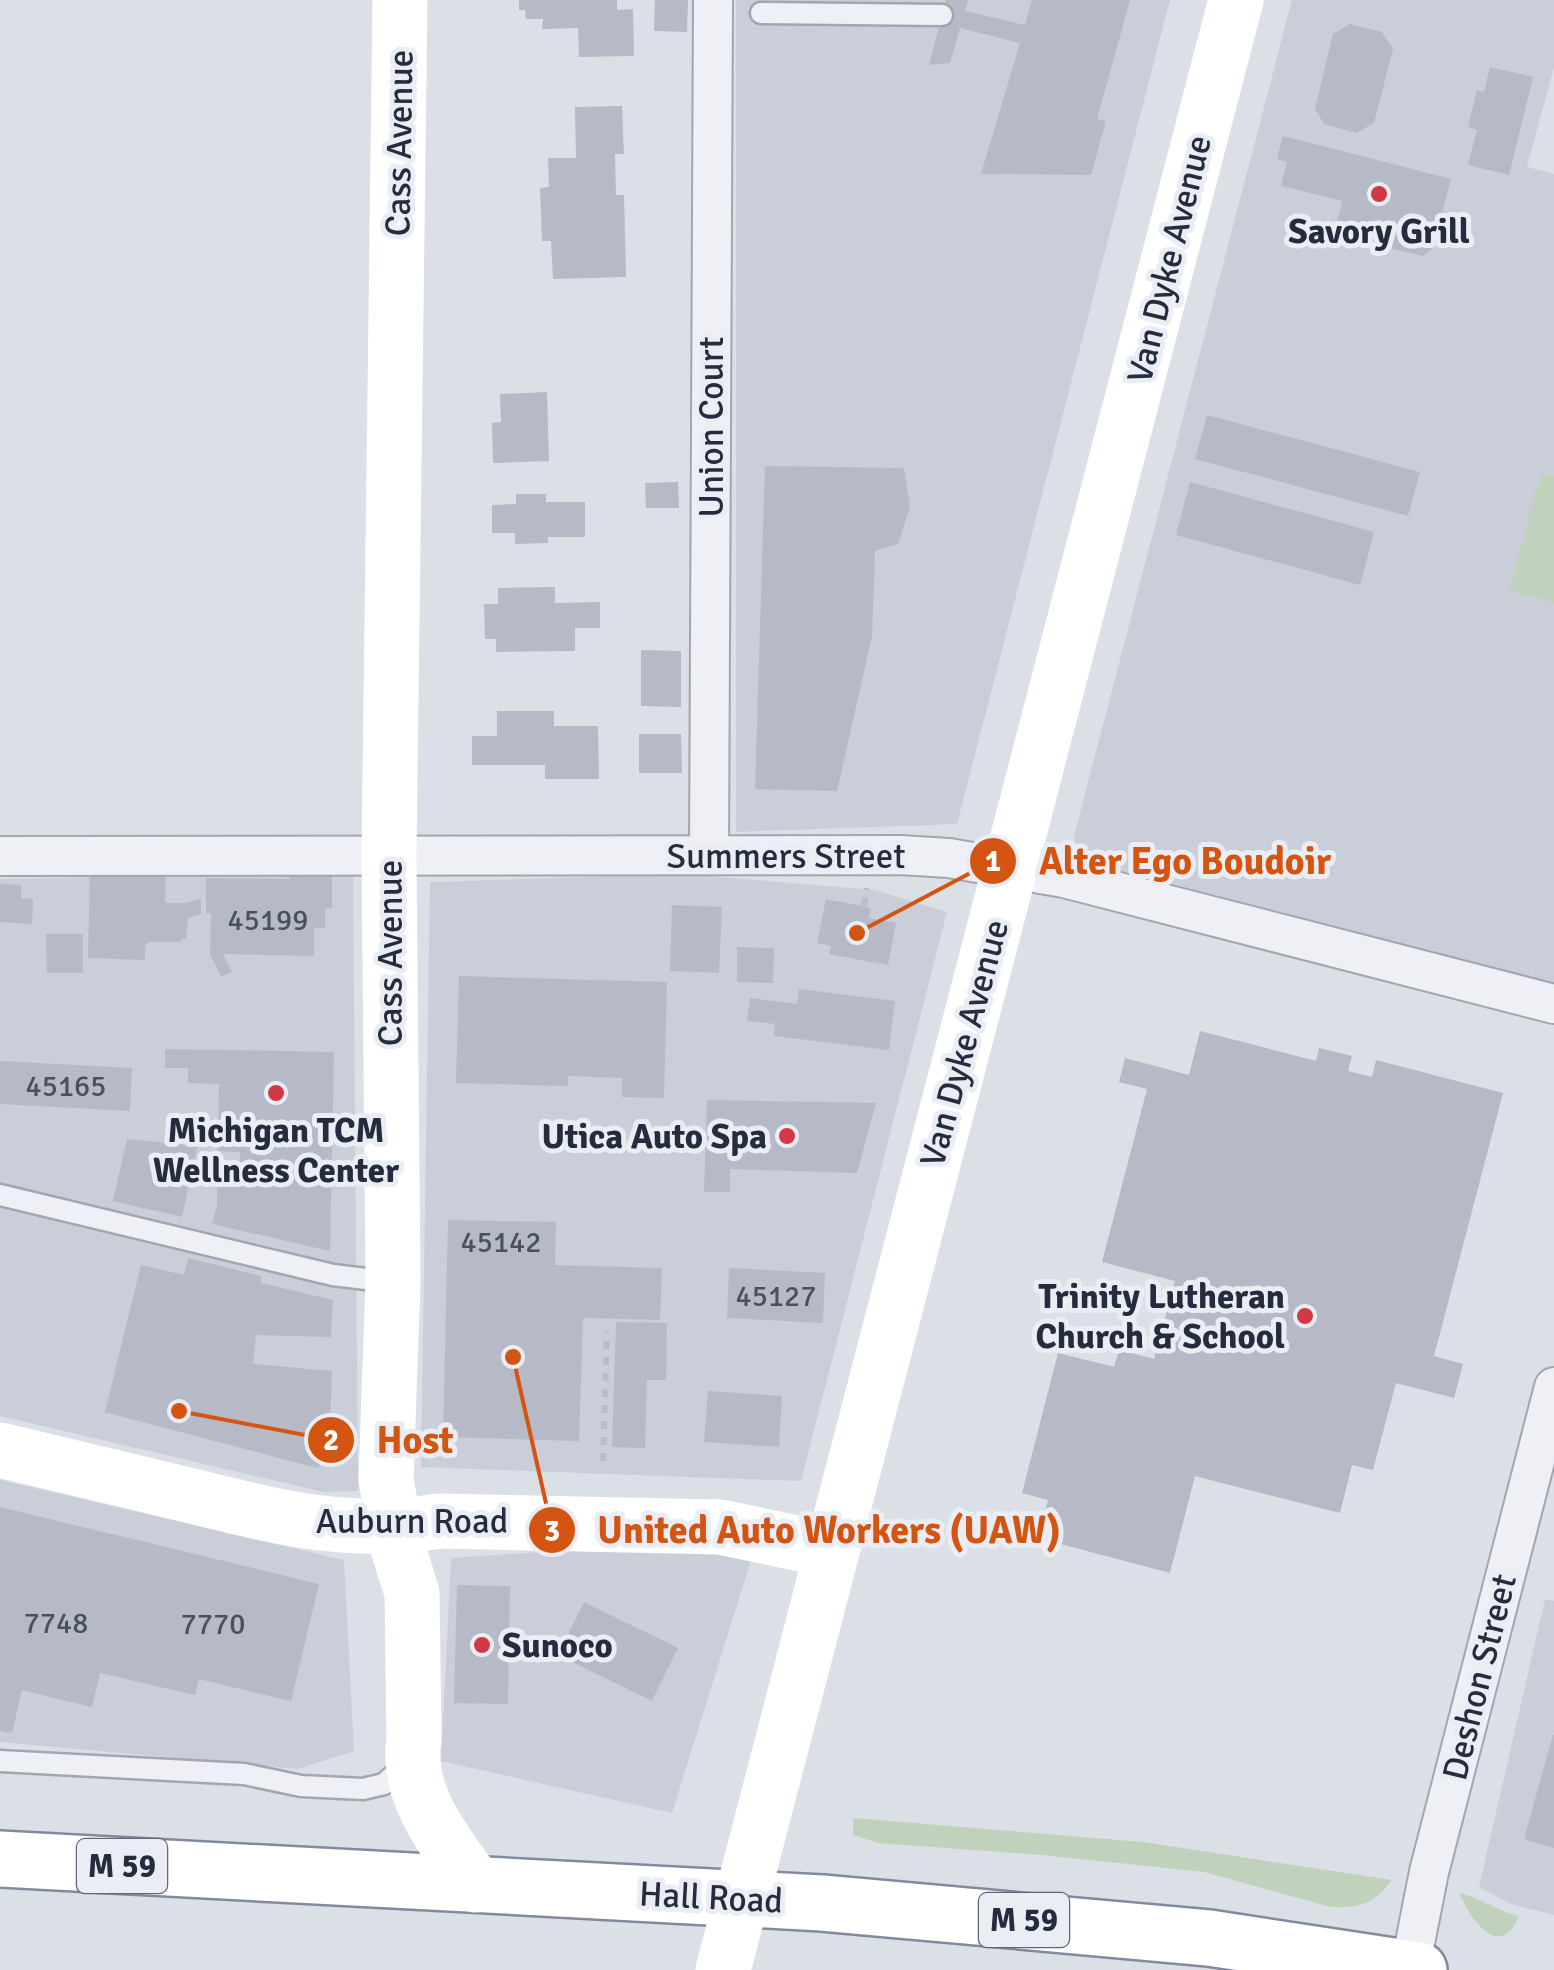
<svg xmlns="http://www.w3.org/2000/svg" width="1554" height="1970" font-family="Signika,sans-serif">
<rect width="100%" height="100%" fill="#dbdfe6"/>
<g fill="#c9ced8">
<polygon points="736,0 1170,0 957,824 736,832"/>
<polygon points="1292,0 1554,0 1554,67 1527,167 1554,174 1554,1001 1086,891 1074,836"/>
<polygon points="353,872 358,1491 323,1492 0,1416 0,879"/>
<polygon points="683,874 875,890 947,912 801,1481 421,1467 430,882"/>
<polygon points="0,1480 344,1560 354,1751 297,1769 0,1742"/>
<polygon points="675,1543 752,1557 672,1813 441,1761 451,1558"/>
<polygon points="1545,1599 1554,1601 1554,1915 1511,1904 1479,1887"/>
</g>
<g fill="#c0d1bc">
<polygon points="1541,473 1554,476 1554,603 1509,591"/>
<path d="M853,1818L1143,1842L1392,1880C1375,1903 1359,1909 1331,1907L1204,1872L1042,1855L878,1843L853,1835Z"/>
<path d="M1459,1893C1481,1898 1497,1911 1519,1916C1500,1963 1470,1918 1459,1893Z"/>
</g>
<g fill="#b5bac6">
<polygon points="519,0 617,0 617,10 633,9 634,56 579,57 578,28 542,29 543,19 526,19 525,10 519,10"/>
<polygon points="655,0 688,0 687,32 654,31"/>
<polygon points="946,0 968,0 965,11 1025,25 1032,0 1130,0 1097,119 1106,121 1091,175 981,174 1020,43 960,28 950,63 929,65"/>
<polygon points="1350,24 1382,32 1393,49 1374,123 1356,133 1324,124 1315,109 1333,34"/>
<polygon points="1490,67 1533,77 1509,175 1468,165 1477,130 1468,127 1477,90 1484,92"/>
<polygon points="622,106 624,154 615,154 616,195 624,195 626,277 553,279 551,241 542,241 540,188 549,187 548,158 576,158 575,107"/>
<polygon points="1283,136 1451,179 1433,249 1423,256 1334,234 1342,201 1281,186 1287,162 1277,159"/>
<polygon points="547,392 549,461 493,463 492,423 501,422 500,394"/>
<polygon points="1207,415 1420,472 1408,516 1195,459"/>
<polygon points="765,466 904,468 910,507 898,544 875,551 872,636 837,791 755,789"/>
<polygon points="678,482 679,508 646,508 645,483"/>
<polygon points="1190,482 1374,532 1360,585 1176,535"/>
<polygon points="516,494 546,494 546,502 585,502 585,537 548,537 548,543 515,544 515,533 492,533 492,505 516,504"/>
<polygon points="555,587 555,603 600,602 600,628 575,628 575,651 496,652 496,639 485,639 484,604 498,604 498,588"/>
<polygon points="641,650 681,651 681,707 641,706"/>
<polygon points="497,711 554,711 554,726 598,726 599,779 545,779 545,765 472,765 472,736 497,736"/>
<polygon points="639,734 681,734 682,773 639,773"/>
<polygon points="90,868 166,870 165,903 186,903 201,898 201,914 188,918 186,939 181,939 181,942 149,942 145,946 145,960 88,958"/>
<polygon points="290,872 332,872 332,908 325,909 325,928 314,928 314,956 223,954 232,972 221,977 210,954 211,913 206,913 206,878 290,879"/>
<polygon points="0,884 21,885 21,898 33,899 32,924 0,922"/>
<polygon points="826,899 871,908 869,918 896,923 888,965 829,954 831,946 817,943"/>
<polygon points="672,905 722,907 719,973 670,971"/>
<polygon points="46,934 83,934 83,973 47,973"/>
<polygon points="737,947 774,948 773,983 737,982"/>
<polygon points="459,976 667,982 664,1098 622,1097 622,1078 568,1076 568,1086 456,1083"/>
<polygon points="799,989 895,1001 889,1050 774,1036 775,1024 747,1021 750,998 797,1004"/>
<polygon points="1200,1031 1316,1061 1319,1048 1352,1056 1348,1071 1372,1077 1376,1060 1503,1093 1434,1356 1463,1364 1454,1398 1396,1383 1373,1470 1352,1465 1340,1513 1195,1476 1170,1573 1038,1538 1048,1500 1022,1493 1058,1353 1114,1367 1119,1350 1154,1359 1175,1281 1102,1262 1147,1089 1119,1082 1125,1058 1189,1075"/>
<polygon points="165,1049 334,1052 330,1251 212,1224 217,1205 217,1174 240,1175 240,1152 218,1151 219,1084 188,1083 188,1068 165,1068"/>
<polygon points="0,1061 132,1068 130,1111 0,1104"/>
<polygon points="707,1100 876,1103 857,1173 730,1169 730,1192 704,1192"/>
<polygon points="127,1139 197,1146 182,1217 113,1201"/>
<polygon points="448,1220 556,1222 555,1265 662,1268 660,1320 583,1318 579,1441 443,1437"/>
<polygon points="188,1258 261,1276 261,1283 333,1300 331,1337 256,1335 253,1364 332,1371 329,1457 317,1468 105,1412 141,1265 184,1275"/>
<polygon points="729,1268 825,1273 823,1323 727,1318"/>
<polygon points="616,1322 667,1323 666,1380 647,1380 645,1448 612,1447"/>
<polygon points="708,1391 782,1396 779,1447 704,1442"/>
<polygon points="0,1507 319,1584 291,1701 199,1679 195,1695 100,1673 92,1707 22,1690 12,1733 0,1731"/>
<polygon points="457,1585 510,1586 508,1704 454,1703"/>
<polygon points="584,1602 678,1648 652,1701 558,1655"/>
<polygon points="1553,1735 1554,1735 1554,1848 1524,1839"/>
</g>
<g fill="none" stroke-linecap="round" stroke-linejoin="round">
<g stroke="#a1a6b0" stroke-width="25">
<g id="lane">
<polyline points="761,13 942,15"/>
<polyline points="0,1195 333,1275 391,1282"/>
<polyline points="0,1761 244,1774 301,1786 363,1789 384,1784 407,1763"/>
</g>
</g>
<g stroke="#a1a6b0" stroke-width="42">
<g id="street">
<polyline points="709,855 713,0"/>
<polyline points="0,856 900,855 949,858 1064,878 1554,1004"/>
<polyline points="1410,1968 1429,1872 1554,1387"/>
</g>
</g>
<g stroke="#828b9d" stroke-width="60">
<polyline id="highway" points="0,1859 822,1903 1209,1938 1419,1970"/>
</g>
<g stroke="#babdc5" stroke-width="6" stroke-dasharray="8 8" stroke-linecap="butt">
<polyline points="864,906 867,888"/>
<polyline points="603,1461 607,1332"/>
</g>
<use href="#lane" stroke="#eef0f5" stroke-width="20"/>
<use href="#street" stroke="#eef0f5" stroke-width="38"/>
<g stroke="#fff" stroke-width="55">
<path d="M400,0L389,856L393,1282L386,1479L397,1545L412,1593L414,1739C405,1795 446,1843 476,1885"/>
<path d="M0,1450C63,1465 125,1480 188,1495C278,1517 346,1536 439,1521L720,1527L830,1550"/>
<polyline points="723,1970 1236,0"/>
</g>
<use href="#highway" stroke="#fff" stroke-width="55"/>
</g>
<g fill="#d23945" stroke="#eaeef4" stroke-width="4">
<circle cx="1379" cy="194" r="10"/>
<circle cx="276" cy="1093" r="10"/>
<circle cx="787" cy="1136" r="10"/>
<circle cx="1305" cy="1316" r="10"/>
<circle cx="482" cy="1645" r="10"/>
</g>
<g text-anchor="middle" stroke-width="10" stroke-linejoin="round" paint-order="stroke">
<g font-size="30" fill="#49505f">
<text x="268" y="930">45199</text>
<text x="66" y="1096">45165</text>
<text x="501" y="1252">45142</text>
<text x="776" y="1306">45127</text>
<text x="56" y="1633">7748</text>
<text x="213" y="1634">7770</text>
</g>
<g fill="#eaeef4" stroke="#606674" stroke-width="2.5">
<rect x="77" y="1839" width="90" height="54" rx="8"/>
<rect x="979" y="1893" width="90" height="54" rx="8"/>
</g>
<g font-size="32" font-weight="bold" fill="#252c3d">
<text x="122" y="1877">M 59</text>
<text x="1024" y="1931">M 59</text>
</g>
<g font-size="35" fill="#252c3d" stroke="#eaeef4">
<text transform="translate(399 143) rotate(-89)" y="12">Cass Avenue</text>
<text transform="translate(1169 259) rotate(-76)" y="12">Van Dyke Avenue</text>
<text transform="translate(711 427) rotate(-90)" y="12">Union Court</text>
<text x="786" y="868">Summers Street</text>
<text transform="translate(390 953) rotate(-90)" y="12">Cass Avenue</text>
<text transform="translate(964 1043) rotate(-75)" y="12">Van Dyke Avenue</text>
<text x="412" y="1533">Auburn Road</text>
<text transform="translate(1479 1677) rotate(-76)" y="12">Deshon Street</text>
<text transform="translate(711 1897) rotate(3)" y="12">Hall Road</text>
</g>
<g font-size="35" font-weight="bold" fill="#252c3d" stroke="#eaeef4">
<text x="1379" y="243">Savory Grill</text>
<text x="276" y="1142">Michigan TCM<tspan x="276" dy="40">Wellness Center</tspan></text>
<text x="767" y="1148" text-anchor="end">Utica Auto Spa</text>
<text x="1285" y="1308" text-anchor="end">Trinity Lutheran<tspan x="1285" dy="40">Church &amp; School</tspan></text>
<text x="502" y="1657" text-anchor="start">Sunoco</text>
</g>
</g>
<path fill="none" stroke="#d45411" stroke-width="4" d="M857 933L993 861M179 1411L331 1440M513 1357L552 1530"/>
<g fill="#d45411" stroke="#eaeef4" stroke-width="4">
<circle cx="857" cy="933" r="10"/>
<circle cx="179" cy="1411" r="10"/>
<circle cx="513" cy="1357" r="10"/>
<circle cx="993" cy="861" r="25"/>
<circle cx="331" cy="1440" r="25"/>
<circle cx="552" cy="1530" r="25"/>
</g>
<g font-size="30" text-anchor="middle" font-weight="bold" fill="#fff">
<text x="993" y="871">1</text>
<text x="331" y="1450">2</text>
<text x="552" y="1541">3</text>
</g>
<g font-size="38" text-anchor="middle" font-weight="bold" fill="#d45411" stroke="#eaeef4" stroke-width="10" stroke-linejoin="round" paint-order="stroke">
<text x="1185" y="874">Alter Ego Boudoir</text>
<text x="415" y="1453">Host</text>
<text x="829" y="1543">United Auto Workers (UAW)</text>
</g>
</svg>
